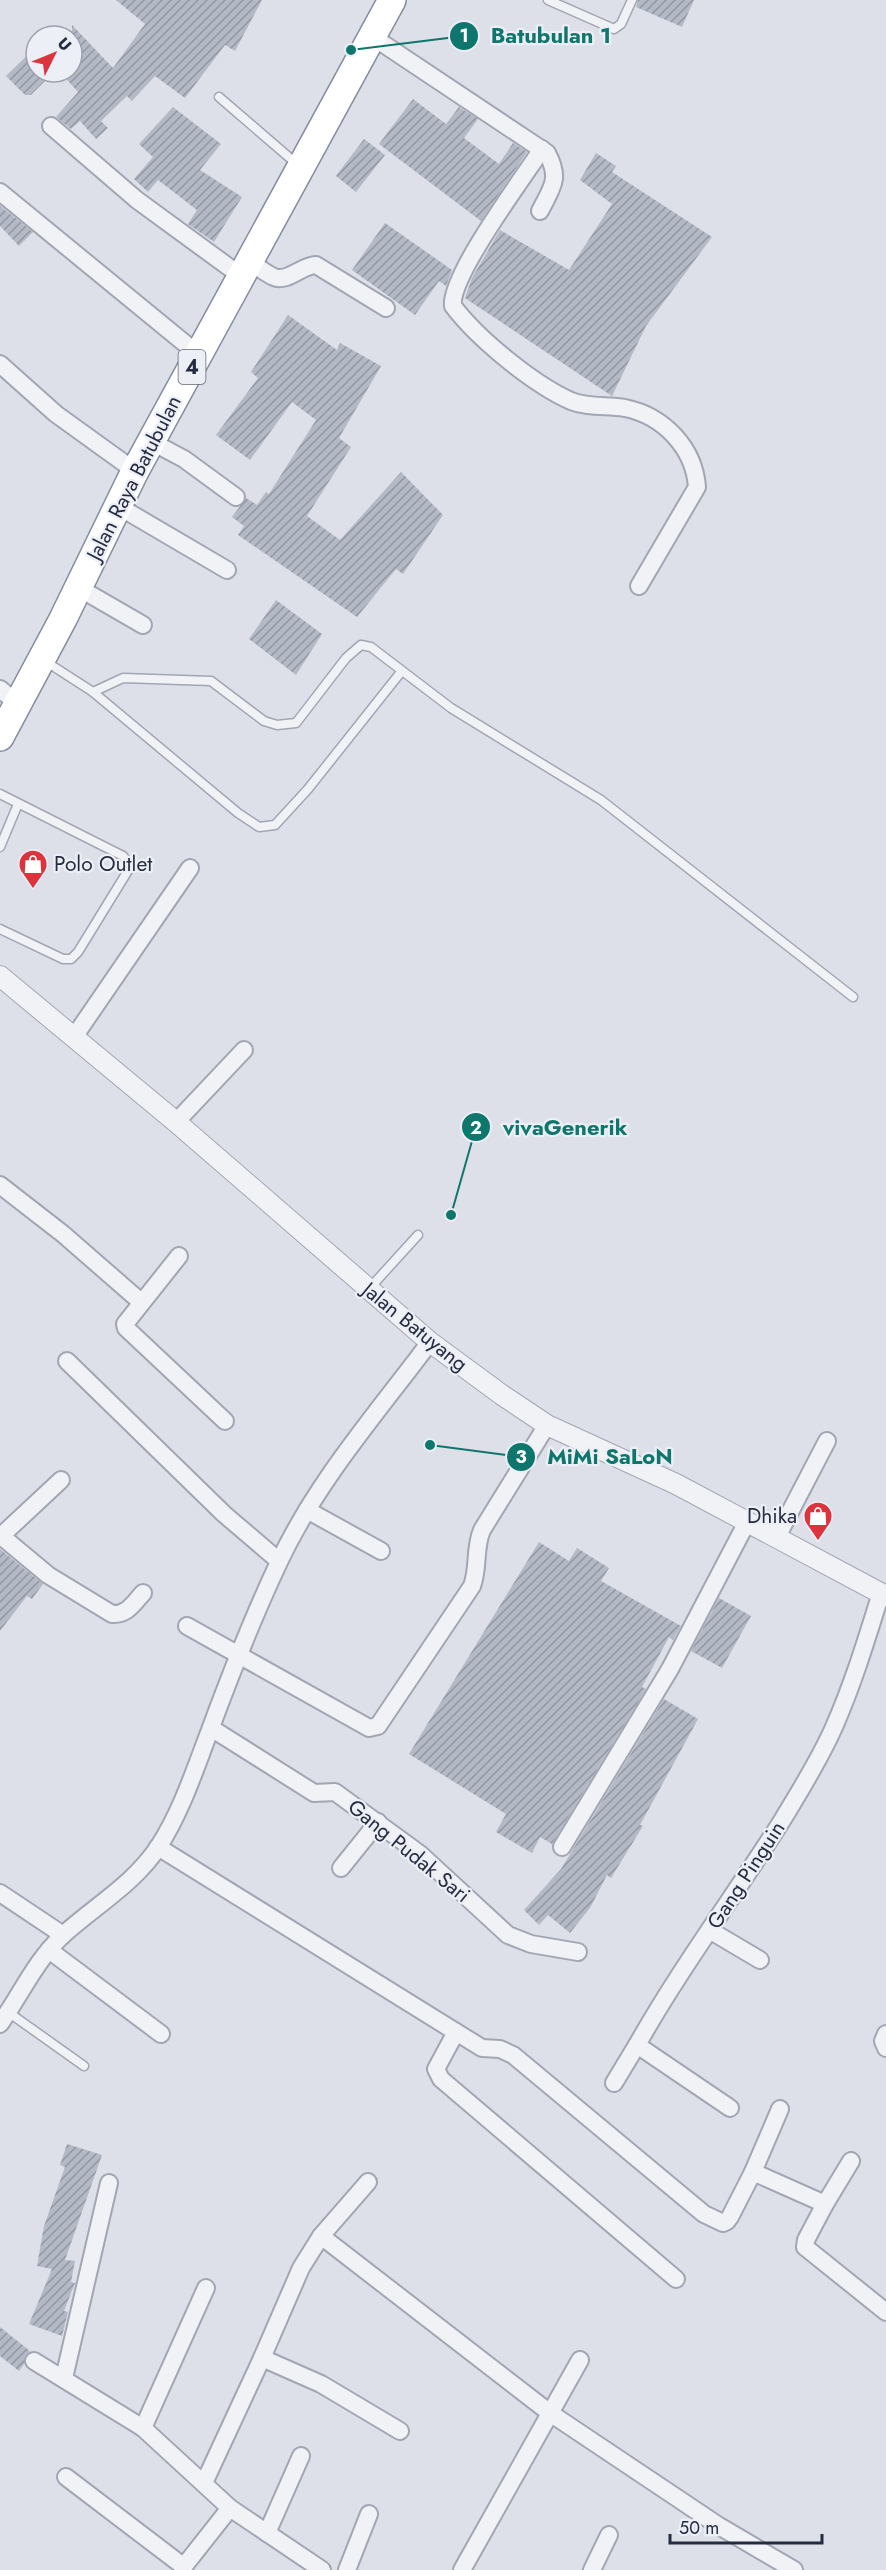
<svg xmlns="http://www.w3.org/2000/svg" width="886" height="2570" font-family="Jost,sans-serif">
<defs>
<pattern id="building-hatch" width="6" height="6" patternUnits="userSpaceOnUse" patternTransform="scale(1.5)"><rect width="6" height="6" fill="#b4b9c6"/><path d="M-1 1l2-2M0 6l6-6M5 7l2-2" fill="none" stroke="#9297a2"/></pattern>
</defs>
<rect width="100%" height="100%" fill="#dde0e9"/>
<g fill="url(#building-hatch)">
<polygon points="116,0 262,0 235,51 225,45 185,98 155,76 132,101 127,96 101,121 108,128 96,139 80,121 71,129 56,117 78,92 60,72 72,72 72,25 113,68 145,24"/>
<polygon points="638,0 694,0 682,27 636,7"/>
<polygon points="36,47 36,72 54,72 31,95 25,95 6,76"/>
<polygon points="413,99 446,124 459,107 478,119 464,138 499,164 513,143 527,152 481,221 379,144"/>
<polygon points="173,107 221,144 200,170 242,197 214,242 188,224 197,210 158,180 148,192 134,179 153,157 139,144"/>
<polygon points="364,139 385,155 356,192 336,176"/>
<polygon points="596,153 616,166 612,172 712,237 646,326 612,396 465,298 472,278 500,230 569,270 612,204 580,180"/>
<polygon points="0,206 33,232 19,246 0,226"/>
<polygon points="385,223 452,270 446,286 439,281 415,315 352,270"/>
<polygon points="288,315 337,350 340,343 381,366 339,438 351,447 307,516 340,540 401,472 443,515 403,574 396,569 357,617 238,535 244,526 232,517 246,498 257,505 266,492 269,494 316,420 292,402 250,460 216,435 258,378 251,372"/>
<polygon points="276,600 322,634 296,675 249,639"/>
<polygon points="539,1542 569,1561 577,1548 609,1568 601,1581 681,1626 673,1640 669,1637 642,1687 646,1689 552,1844 540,1837 532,1853 496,1832 506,1814 409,1754"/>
<polygon points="0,1549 43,1584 32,1599 27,1596 0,1631"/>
<polygon points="719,1598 751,1616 722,1668 691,1651"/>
<polygon points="664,1699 698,1719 640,1825 643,1826 611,1878 607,1875 590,1908 570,1933 548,1915 539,1925 524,1910 561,1869"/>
<polygon points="67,2144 102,2155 65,2260 75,2261 71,2282 75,2283 64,2311 68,2312 62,2336 29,2324 52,2269 37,2266 44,2226 65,2167 60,2165"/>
<polygon points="0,2327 30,2351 25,2356 24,2364 19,2371 0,2356"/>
</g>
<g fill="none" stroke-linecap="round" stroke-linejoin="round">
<g stroke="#a2a6b3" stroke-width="11">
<g id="service">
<polyline points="548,0 614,29 621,24 632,0"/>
<polyline points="219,97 298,165"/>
<polyline points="45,661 93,692 238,813 259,827 275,825 308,789 401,672"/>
<polyline points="93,692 123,678 211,681 264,721 277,725 296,723 346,658 361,645 371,647 451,708 601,800 853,997"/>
<polyline points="0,794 123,856 128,862 129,869 78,952 71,959 63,959 0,929"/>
<polyline points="0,847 18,804"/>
<polyline points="368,1290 418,1235"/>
<polyline points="8,2012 84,2066"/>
</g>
</g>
<g stroke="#a2a6b3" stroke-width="20">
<g id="minor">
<path d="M373,37L547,153C561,179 552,187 540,211"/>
<polyline points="51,126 137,200 241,276"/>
<path d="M542,149C523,178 449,277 453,306C478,339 533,384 571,401C588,408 607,405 625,408C664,416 694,448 697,487L639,586"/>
<polyline points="0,192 199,355"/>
<path d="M249,261C257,266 265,273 274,277C287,283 302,265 316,265L386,308"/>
<polyline points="0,364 56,414 135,471"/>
<polyline points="152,442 184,459 236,497"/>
<polyline points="118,506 227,570"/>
<polyline points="79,588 143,625"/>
<polyline points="0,689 18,704"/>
<polyline points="74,1037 190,868"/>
<polyline points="176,1122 244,1050"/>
<polyline points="0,1185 63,1234 141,1302"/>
<polyline points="179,1256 125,1324 126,1328 225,1421"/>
<polyline points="67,1361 224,1514 279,1561"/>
<polyline points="307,1510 381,1551"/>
<path d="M0,1535L48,1575L112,1614C127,1615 133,1604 143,1593"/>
<polyline points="1,1536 61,1480"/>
<polyline points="777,1537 827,1441"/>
<path d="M187,1626L369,1728L378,1726L472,1586C479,1568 474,1548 482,1530L547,1425"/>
<polyline points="211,1728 314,1793 335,1792 420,1854 508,1935 531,1944 578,1952"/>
<polyline points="158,1847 456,2032 436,2069 441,2079 676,2279"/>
<polyline points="562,1847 670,1669 747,1522"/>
<polyline points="341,1868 378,1822"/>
<polyline points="0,1893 63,1935"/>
<polyline points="711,1931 760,1960"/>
<polyline points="49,1950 161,2034"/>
<path d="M0,2024C21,1994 36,1960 63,1935C96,1905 134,1884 159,1846C182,1810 195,1769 210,1730C231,1673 253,1617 279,1562C317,1481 377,1413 430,1342"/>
<polyline points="456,2032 482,2048 500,2049 513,2055 704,2214 723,2223 727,2221 730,2217 753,2172 825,2204 851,2161"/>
<polyline points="886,2034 883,2041 886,2048"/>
<polyline points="614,2083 637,2045"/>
<path d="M730,2108L637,2045C681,1967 735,1895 783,1819C801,1789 820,1759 834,1727C853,1684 867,1638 881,1593"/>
<polyline points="753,2172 780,2109"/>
<polyline points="825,2204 806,2240 805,2247 886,2312"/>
<polyline points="321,2236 550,2413 719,2526 794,2570"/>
<polyline points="262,2358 321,2384 400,2431"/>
<polyline points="34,2361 143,2428 230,2508 322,2570"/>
<polyline points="64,2378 109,2183"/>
<polyline points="143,2428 206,2288"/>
<polyline points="66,2477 179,2563 185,2565 230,2508"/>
<polyline points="204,2483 262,2358 301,2268 321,2236 368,2182"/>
<polyline points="267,2533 301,2456"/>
<polyline points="347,2570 369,2514"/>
<polyline points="462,2570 580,2360"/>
<polyline points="592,2570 609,2535"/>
</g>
</g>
<g stroke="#a2a6b3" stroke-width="22">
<polyline id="tertiary" points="0,976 176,1122 430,1342 502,1395 547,1425 676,1484 886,1596"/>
</g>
<g stroke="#838ca1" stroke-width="30">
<polyline id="trunk" points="0,737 63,619 135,471 392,0"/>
</g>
<use href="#service" stroke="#f0f2f6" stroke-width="8"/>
<use href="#minor" stroke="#f0f2f6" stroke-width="16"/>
<use href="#tertiary" stroke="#f0f2f6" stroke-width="20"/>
<use href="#trunk" stroke="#fff" stroke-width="27"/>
</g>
<defs>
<g id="shop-pin" transform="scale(1.5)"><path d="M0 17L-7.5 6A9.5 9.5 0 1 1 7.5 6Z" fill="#dc333c" stroke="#eceff6"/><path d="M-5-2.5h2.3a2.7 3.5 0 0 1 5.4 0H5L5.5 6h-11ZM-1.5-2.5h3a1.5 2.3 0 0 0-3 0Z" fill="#fff"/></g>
</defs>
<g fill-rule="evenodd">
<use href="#shop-pin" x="33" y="864"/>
<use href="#shop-pin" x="818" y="1516"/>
</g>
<g text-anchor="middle" stroke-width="4.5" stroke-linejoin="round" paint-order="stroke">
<rect fill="#eceff6" stroke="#616677" stroke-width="1.5" x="178.5" y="350" width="27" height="34" rx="4.5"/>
<g font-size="20" font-weight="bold" fill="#252c41">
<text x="192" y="374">4</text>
</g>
<g font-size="21" fill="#252c41" stroke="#eceff6">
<text transform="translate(134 478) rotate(-63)" y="7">Jalan Raya Batubulan</text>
<text transform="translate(415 1327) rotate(39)" y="7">Jalan Batuyang</text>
<text transform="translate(409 1851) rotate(39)" y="7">Gang Pudak Sari</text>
<text transform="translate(746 1875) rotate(-57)" y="7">Gang Pinguin</text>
</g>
<g font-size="21" fill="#252c41" stroke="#eceff6" text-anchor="start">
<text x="54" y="871">Polo Outlet</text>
<text x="797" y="1523" text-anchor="end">Dhika</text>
</g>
</g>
<path fill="none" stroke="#0f766e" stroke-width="2" d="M351 50L464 36M451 1215L476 1127M430 1445L521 1457"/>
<g fill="#0f766e" stroke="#eceff6" stroke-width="2">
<circle cx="351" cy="50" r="6"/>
<circle cx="451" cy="1215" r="6"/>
<circle cx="430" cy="1445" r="6"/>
<circle cx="464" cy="36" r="15"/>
<circle cx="476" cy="1127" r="15"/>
<circle cx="521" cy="1457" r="15"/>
</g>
<g font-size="18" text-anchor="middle" font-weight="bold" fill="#fff">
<text x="464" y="42">1</text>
<text x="476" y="1134">2</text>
<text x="521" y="1463">3</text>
</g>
<g font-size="22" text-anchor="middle" font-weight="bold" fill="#0f766e" stroke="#eceff6" stroke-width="4.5" stroke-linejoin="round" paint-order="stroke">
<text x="551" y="43">Batubulan 1</text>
<text x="565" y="1135">vivaGenerik</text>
<text x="610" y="1464">MiMi SaLoN</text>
</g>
<g transform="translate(54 54) rotate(47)"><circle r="28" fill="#eceff6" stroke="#9ca1ae" stroke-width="1.5"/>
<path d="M0-4.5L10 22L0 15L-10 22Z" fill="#dc333c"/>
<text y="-9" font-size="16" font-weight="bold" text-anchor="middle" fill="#252c41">U</text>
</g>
<path d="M670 2534v9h152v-9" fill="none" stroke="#252c41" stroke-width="3"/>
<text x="679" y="2534" font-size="18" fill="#252c41" stroke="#eceff6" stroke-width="4.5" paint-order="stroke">50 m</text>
</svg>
